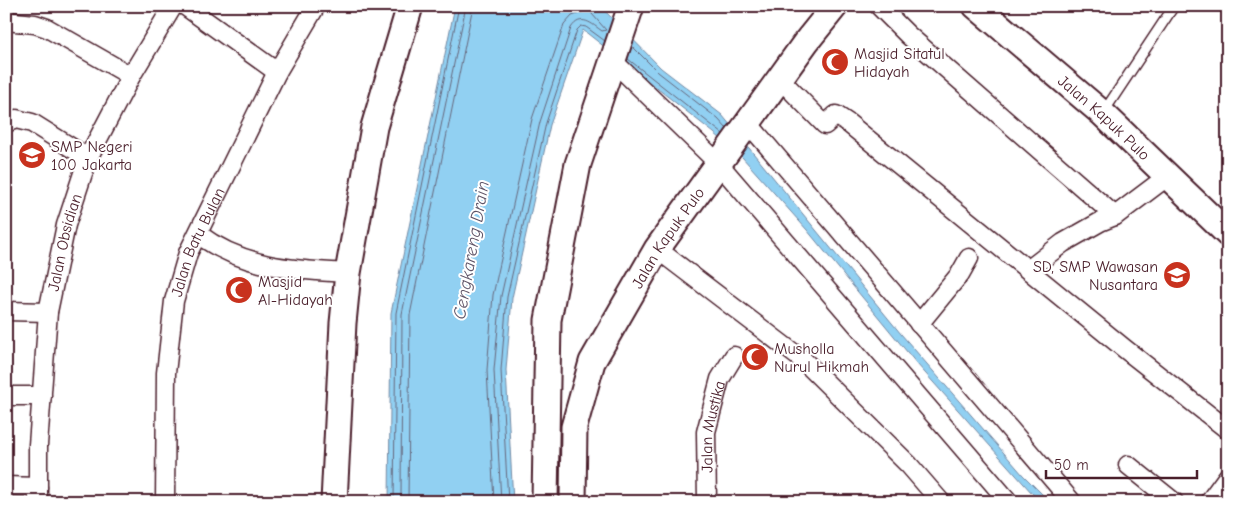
<svg xmlns="http://www.w3.org/2000/svg" width="1234" height="508" font-family="'Comic Neue',sans-serif">
<rect width="100%" height="100%" fill="#fff"/>
<filter id="ink" filterUnits="userSpaceOnUse"><feTurbulence type="fractalNoise" baseFrequency=".02" numOctaves="2"/><feDisplacementMap in="SourceGraphic" scale="10" xChannelSelector="R" yChannelSelector="G"/><feConvolveMatrix kernelMatrix="1 2 1 2 8 2 1 2 1" color-interpolation-filters="sRGB"/></filter>
<g filter="url(#ink)">
<polygon fill="#91d0f2" stroke="#7589a2" points="455,6 600,6 661,68 722,115 901,334 1023,475 1050,502 1040,502 917,364 807,230 742,157 714,133 583,30 550,125 512,298 506,370 513,502 389,502 391,313"/>
<g fill="none" stroke-linecap="round" stroke-linejoin="round">
<g stroke="#66667b" stroke-width="1">
<polyline points="632,46 658,72 718,119 727,129"/>
<polyline points="628,59 723,134"/>
<polyline points="394,502 396,313 459,6"/>
<polyline points="401,502 402,314 466,6"/>
<polyline points="408,502 410,315 473,6"/>
<polyline points="494,502 487,370 493,295 532,119 564,25 572,16 583,12 583,6"/>
<path d="M501,502L494,370L501,296L540,122L571,28C581,13 592,24 602,31L606,30L592,14L591,6"/>
<polyline points="508,502 501,370 507,297 546,123 577,30 581,26 586,27 605,41"/>
</g>
<g stroke="#4a1f2b" stroke-width="12">
<polyline id="lane" points="1103,113 1174,6"/>
</g>
<g stroke="#4a1f2b" stroke-width="21">
<g id="street">
<polyline points="185,6 277,72"/>
<polyline points="879,6 908,35 1115,216"/>
<polyline points="6,21 35,24 47,28 131,76"/>
<polyline points="613,61 719,164 1009,502"/>
<polyline points="780,79 825,125 836,115 848,123 1125,349 1228,430"/>
<polyline points="6,123 16,119 32,123 88,158"/>
<polyline points="748,123 1072,502"/>
<path d="M198,234C243,268 294,270 348,273"/>
<polyline points="657,249 804,361 909,465 941,502"/>
<polyline points="1028,270 1063,243 1100,222 1115,216 1168,176"/>
<polyline points="6,311 48,312"/>
<polyline points="919,324 960,274 969,258"/>
<polyline points="6,396 42,396"/>
<polyline points="1128,465 1174,502"/>
<polyline points="6,486 38,487"/>
<path id="s1" d="M38,502V445L48,312L66,225L88,158L131,76L173,6"/>
<path id="s2" d="M165,502L166,373L174,301L188,253L277,72L316,6"/>
<path id="s3" d="M707,502L706,432L720,379L734,356"/>
<polyline points="1209,502 1228,476"/>
</g>
</g>
<g stroke="#4a1f2b" stroke-width="29">
<g id="secondary">
<path id="s4" d="M976,6L1103,114L1228,234"/>
<polyline points="334,502 343,323 348,273 374,127 410,6"/>
<polyline points="545,502 548,320 578,164 631,6"/>
<path id="s5" d="M573,502L574,427L592,362L657,249L806,42L835,6"/>
</g>
</g>
<use href="#lane" stroke="#fff" stroke-width="9"/>
<use href="#street" stroke="#fff" stroke-width="18"/>
<use href="#secondary" stroke="#fff" stroke-width="25"/>
</g>
</g>
<defs>
<g id="mosque-disc" transform="scale(1.4375)"><circle r="9.5" fill="#c8321e" stroke="#fff"/><path d="M3.5-4.9A6 6 0 1 0 3.5 4.9A5 5 0 1 1 3.5-4.9Z" fill="#fff"/></g>
<g id="school-disc" transform="scale(1.4375)"><circle r="9.5" fill="#c8321e" stroke="#fff"/><path d="M0-5L7-2L0 1L-7-2ZM-4 1L0 2.5L4 1V4Q0 6-4 4Z" fill="#fff"/></g>
</defs>
<g fill-rule="evenodd">
<use href="#mosque-disc" x="835" y="62"/>
<use href="#school-disc" x="32" y="155"/>
<use href="#school-disc" x="1177" y="275"/>
<use href="#mosque-disc" x="239" y="290"/>
<use href="#mosque-disc" x="755" y="357"/>
</g>
<g text-anchor="middle" stroke-width="4" stroke-linejoin="round" paint-order="stroke">
<g font-size="16" fill="#4a1f2b" stroke="#fff" text-anchor="start">
<text x="854" y="59">Masjid Sitatul<tspan x="854" dy="18">Hidayah</tspan></text>
<text x="51" y="152">SMP Negeri<tspan x="51" dy="18">100 Jakarta</tspan></text>
<text x="1158" y="272" text-anchor="end">SD, SMP Wawasan<tspan x="1158" dy="18">Nusantara</tspan></text>
<text x="258" y="287">Masjid<tspan x="258" dy="18">Al-Hidayah</tspan></text>
<text x="774" y="354">Musholla<tspan x="774" dy="18">Nurul Hikmah</tspan></text>
</g>
<g font-size="16" fill="#4a1f2b" stroke="#fff">
<text dy="6" stroke="none"><textPath href="#s4" startOffset="170">Jalan Kapuk Pulo</textPath></text>
<text dy="6" stroke="none"><textPath href="#s5" startOffset="288">Jalan Kapuk Pulo</textPath></text>
<text dy="6" stroke="none"><textPath href="#s1" startOffset="262">Jalan Obsidian</textPath></text>
<text dy="6" stroke="none"><textPath href="#s2" startOffset="265">Jalan Batu Bulan</textPath></text>
<text dy="6" stroke="none"><textPath href="#s3" startOffset="76">Jalan Mustika</textPath></text>
</g>
<g font-size="18" font-style="italic" fill="#5f5467" stroke="#fff">
<text transform="translate(471 250) rotate(-80)" y="6">Cengkareng Drain</text>
</g>
</g>
<rect width="1234" height="508" fill="none" stroke="#fff" stroke-width="25"/>
<rect x="12" y="12" width="1209" height="483" fill="none" stroke="#4a1f2b" stroke-width="2" filter="url(#ink)"/>
<path d="M1046 470v8h151v-8" fill="none" stroke="#4a1f2b" stroke-width="2.5"/>
<text x="1054" y="470" font-size="15" fill="#4a1f2b" stroke="#ffffff" stroke-width="4" paint-order="stroke">50 m</text>
</svg>
